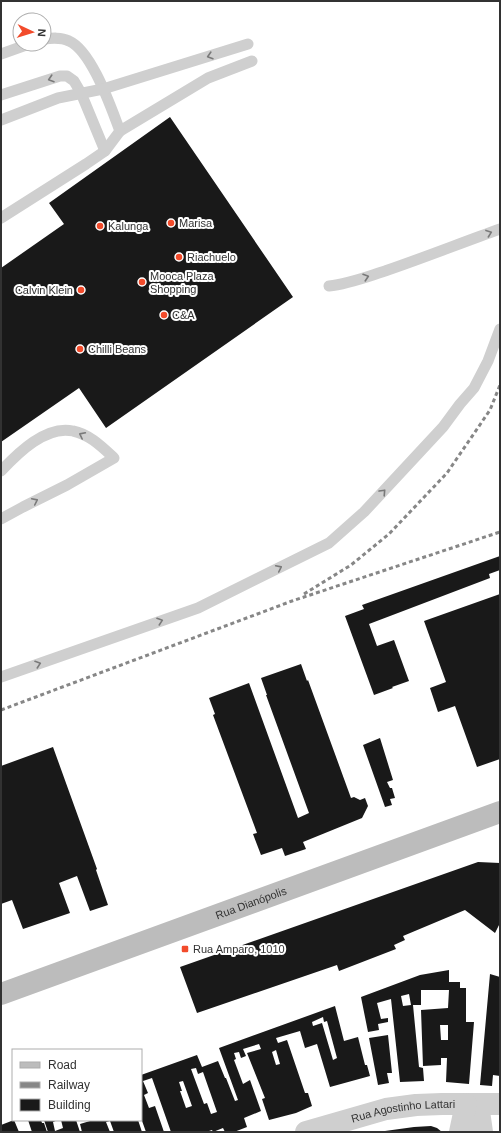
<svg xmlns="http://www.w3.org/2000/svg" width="501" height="1133" viewBox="0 0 501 1133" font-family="Arial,sans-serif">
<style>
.building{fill:#191919;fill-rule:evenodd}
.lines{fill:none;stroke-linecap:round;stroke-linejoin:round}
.lane{stroke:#cfcfcf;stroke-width:11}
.street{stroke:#cfcfcf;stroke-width:22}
.secondary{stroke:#bcbcbc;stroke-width:22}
.rail{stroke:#878787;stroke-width:3;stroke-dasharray:4 3;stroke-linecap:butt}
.oneway{stroke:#797979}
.poi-dot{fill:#f24b2b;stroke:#fff;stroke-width:1.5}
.labels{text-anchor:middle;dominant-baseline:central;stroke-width:4;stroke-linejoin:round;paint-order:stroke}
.poi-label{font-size:11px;fill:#323232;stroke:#fff;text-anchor:start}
.street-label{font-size:11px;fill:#323232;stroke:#fff}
</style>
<rect width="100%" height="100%" fill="#fff"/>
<g class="building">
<path d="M170 117 293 297 106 428 79 388 1 442V268L64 224 49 203Z"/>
<path d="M500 556V570L489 574 490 578 369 624 377 646 394 640 409 681 392 687 393 688 374 695 345 616 364 609 362 605Z"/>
<path d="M500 594V759L477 767 455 706 438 712 430 688 446 682 424 621Z"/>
<path d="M301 664 307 681 308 680 351 798 354 797 360 800 365 798 368 806 362 818 303 842 306 849 285 856 282 848 261 855 253 834 257 833 213 715 215 714 209 698 249 683 298 818 309 813 266 695H267L261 678Z"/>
<path d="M380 738 393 780 387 782 390 788H392L395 798 390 799 392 805 385 807 363 745Z"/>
<path d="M53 747 97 869 96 870 108 905 90 911 77 876 59 883 70 913 23 929 12 900 1 904V766Z"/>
<path d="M478 862 500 863V923L495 933 465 910 403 936 405 940 394 945 396 949 339 971 337 965 197 1013 180 967Z"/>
<path d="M449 970V982H460V988H466V1022H474L469 1084 446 1082 447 1058H441V1065L423 1066 421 1010 448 1008 449 990H421V1005H413L419 1067 423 1068 424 1081 400 1082 391 999 377 1003 381 1019 388 1018V1022L378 1024 379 1030 368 1032 361 997 420 975ZM409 994 411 1005 403 1006 401 996ZM440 1025H448V1040H441Z"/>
<path d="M490 974 500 977V1076L493 1075 492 1086 480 1085Z"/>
<path d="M335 1006 344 1041 358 1037 365 1065H367L370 1076 330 1087 317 1044 305 1048 300 1031 276 1038 278 1043 287 1040 305 1093H308L312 1106 296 1113 269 1120 262 1099 265 1098 247 1053 261 1049 259 1044 243 1049 246 1056 241 1058 239 1052 234 1053 236 1059 234 1060 243 1084 250 1080 261 1111 244 1118 247 1127 234 1132H225L223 1128 213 1132 212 1130 206 1132H171L152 1078 143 1081 148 1093 144 1095 149 1108 155 1106 164 1132H146L141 1118V1075L197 1055 202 1067 218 1061 225 1078H226L235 1101 238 1100 219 1048ZM323 1017 324 1022 327 1021 337 1058 333 1060 322 1023 313 1026 312 1022ZM276 1050 280 1064 276 1065 272 1052ZM196 1068 198 1074 203 1072 217 1112 211 1114 207 1103 204 1104 191 1069ZM183 1081 192 1106 186 1108 180 1091H182L179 1082Z"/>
<path d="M388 1035 392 1073H387L389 1083 378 1085 369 1038Z"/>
<path d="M14 1120 19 1132H1V1125Z"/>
<path d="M28 1120H41L42 1123H44L47 1132H32Z"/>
<path d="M44 1120H58L53 1122 55 1131 63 1128 61 1120H76L80 1132H48Z"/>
<path d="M90 1120H138L142 1132H114L110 1121 106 1122 110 1132H82L80 1124 90 1121Z"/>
<path d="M431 1126 437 1128 442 1132H386L385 1131 414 1127Z"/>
</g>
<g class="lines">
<g class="lane">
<path d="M44 39C52 38 61 37 69 41 92 51 111 108 120 131L208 78 252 61"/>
<path d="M1 54 29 44"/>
<path d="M1 95 60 76H67L74 81 81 93 105 151"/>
<path d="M1 120 58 98 103 89 248 44"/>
<path d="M1 218 86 164 105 151 120 131"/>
<path d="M329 286C348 284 366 277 385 271 423 258 461 243 500 229"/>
<path d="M1 471C18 453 46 425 73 431 89 434 102 447 114 458L67 485 23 507 1 519"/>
<path d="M1 677 198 608 329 543 364 512 443 427 460 404 474 388 488 361 500 329"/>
</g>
<g class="street">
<path d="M478 1104 482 1132"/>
<path id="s1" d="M306 1132 386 1109 416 1105 442 1104H500"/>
<path d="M460 1132 466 1104"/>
</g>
<path class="secondary" id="s2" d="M1 994 500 812"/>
<g class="rail">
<path d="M304 594 351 565 389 534 447 473 490 410 500 385"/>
<path d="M1 710 292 601 500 532"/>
</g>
</g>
<defs><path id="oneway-chevron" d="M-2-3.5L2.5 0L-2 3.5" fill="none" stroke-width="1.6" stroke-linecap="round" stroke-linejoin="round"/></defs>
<g class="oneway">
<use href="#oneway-chevron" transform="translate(210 56) rotate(163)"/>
<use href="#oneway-chevron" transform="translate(51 79) rotate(162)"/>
<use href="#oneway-chevron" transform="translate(489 233) rotate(-20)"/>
<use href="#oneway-chevron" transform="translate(366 277) rotate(-18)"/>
<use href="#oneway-chevron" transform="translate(82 435) rotate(-153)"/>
<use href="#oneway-chevron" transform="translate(383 492) rotate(-47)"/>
<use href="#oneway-chevron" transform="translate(35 501) rotate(-26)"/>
<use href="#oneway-chevron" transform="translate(279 568) rotate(-26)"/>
<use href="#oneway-chevron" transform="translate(160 621) rotate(-19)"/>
<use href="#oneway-chevron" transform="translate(38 664) rotate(-19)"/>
</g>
<g class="poi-dot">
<circle cx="171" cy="223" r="4"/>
<circle cx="100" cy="226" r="4"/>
<circle cx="179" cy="257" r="4"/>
<circle cx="142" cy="282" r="4"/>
<circle cx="81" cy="290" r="4"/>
<circle cx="164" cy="315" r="4"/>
<circle cx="80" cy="349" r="4"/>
<rect x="181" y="945" width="8" height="8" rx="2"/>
</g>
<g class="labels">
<g class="poi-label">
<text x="179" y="223">Marisa</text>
<text x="108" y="226">Kalunga</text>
<text x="187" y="257">Riachuelo</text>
<text x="150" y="276">Mooca Plaza<tspan x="150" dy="13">Shopping</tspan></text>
<text x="73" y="290" text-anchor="end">Calvin Klein</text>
<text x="172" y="315">C&amp;A</text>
<text x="88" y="349">Chilli Beans</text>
<text x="193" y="949">Rua Amparo, 1010</text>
</g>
<g class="street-label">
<text stroke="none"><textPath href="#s2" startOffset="266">Rua Dianópolis</textPath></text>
<text stroke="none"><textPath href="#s1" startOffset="100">Rua Agostinho Lattari</textPath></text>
</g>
</g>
<rect width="501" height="1133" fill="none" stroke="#323232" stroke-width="4"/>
<rect x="12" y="1049" width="130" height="72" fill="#ffffff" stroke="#adadad"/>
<rect x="20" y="1062" width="20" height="6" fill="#bcbcbc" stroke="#adadad"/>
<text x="48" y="1069" font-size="12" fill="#323232">Road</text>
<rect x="20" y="1082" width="20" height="6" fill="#878787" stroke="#adadad"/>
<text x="48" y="1089" font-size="12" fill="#323232">Railway</text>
<rect x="20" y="1099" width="20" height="12" fill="#191919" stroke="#adadad"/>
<text x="48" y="1109" font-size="12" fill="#323232">Building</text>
<g transform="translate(32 32) rotate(94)"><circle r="19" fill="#ffffff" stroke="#adadad"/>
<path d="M0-3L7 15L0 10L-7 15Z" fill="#f24b2b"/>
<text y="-6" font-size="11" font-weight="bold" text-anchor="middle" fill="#323232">N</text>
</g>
</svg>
